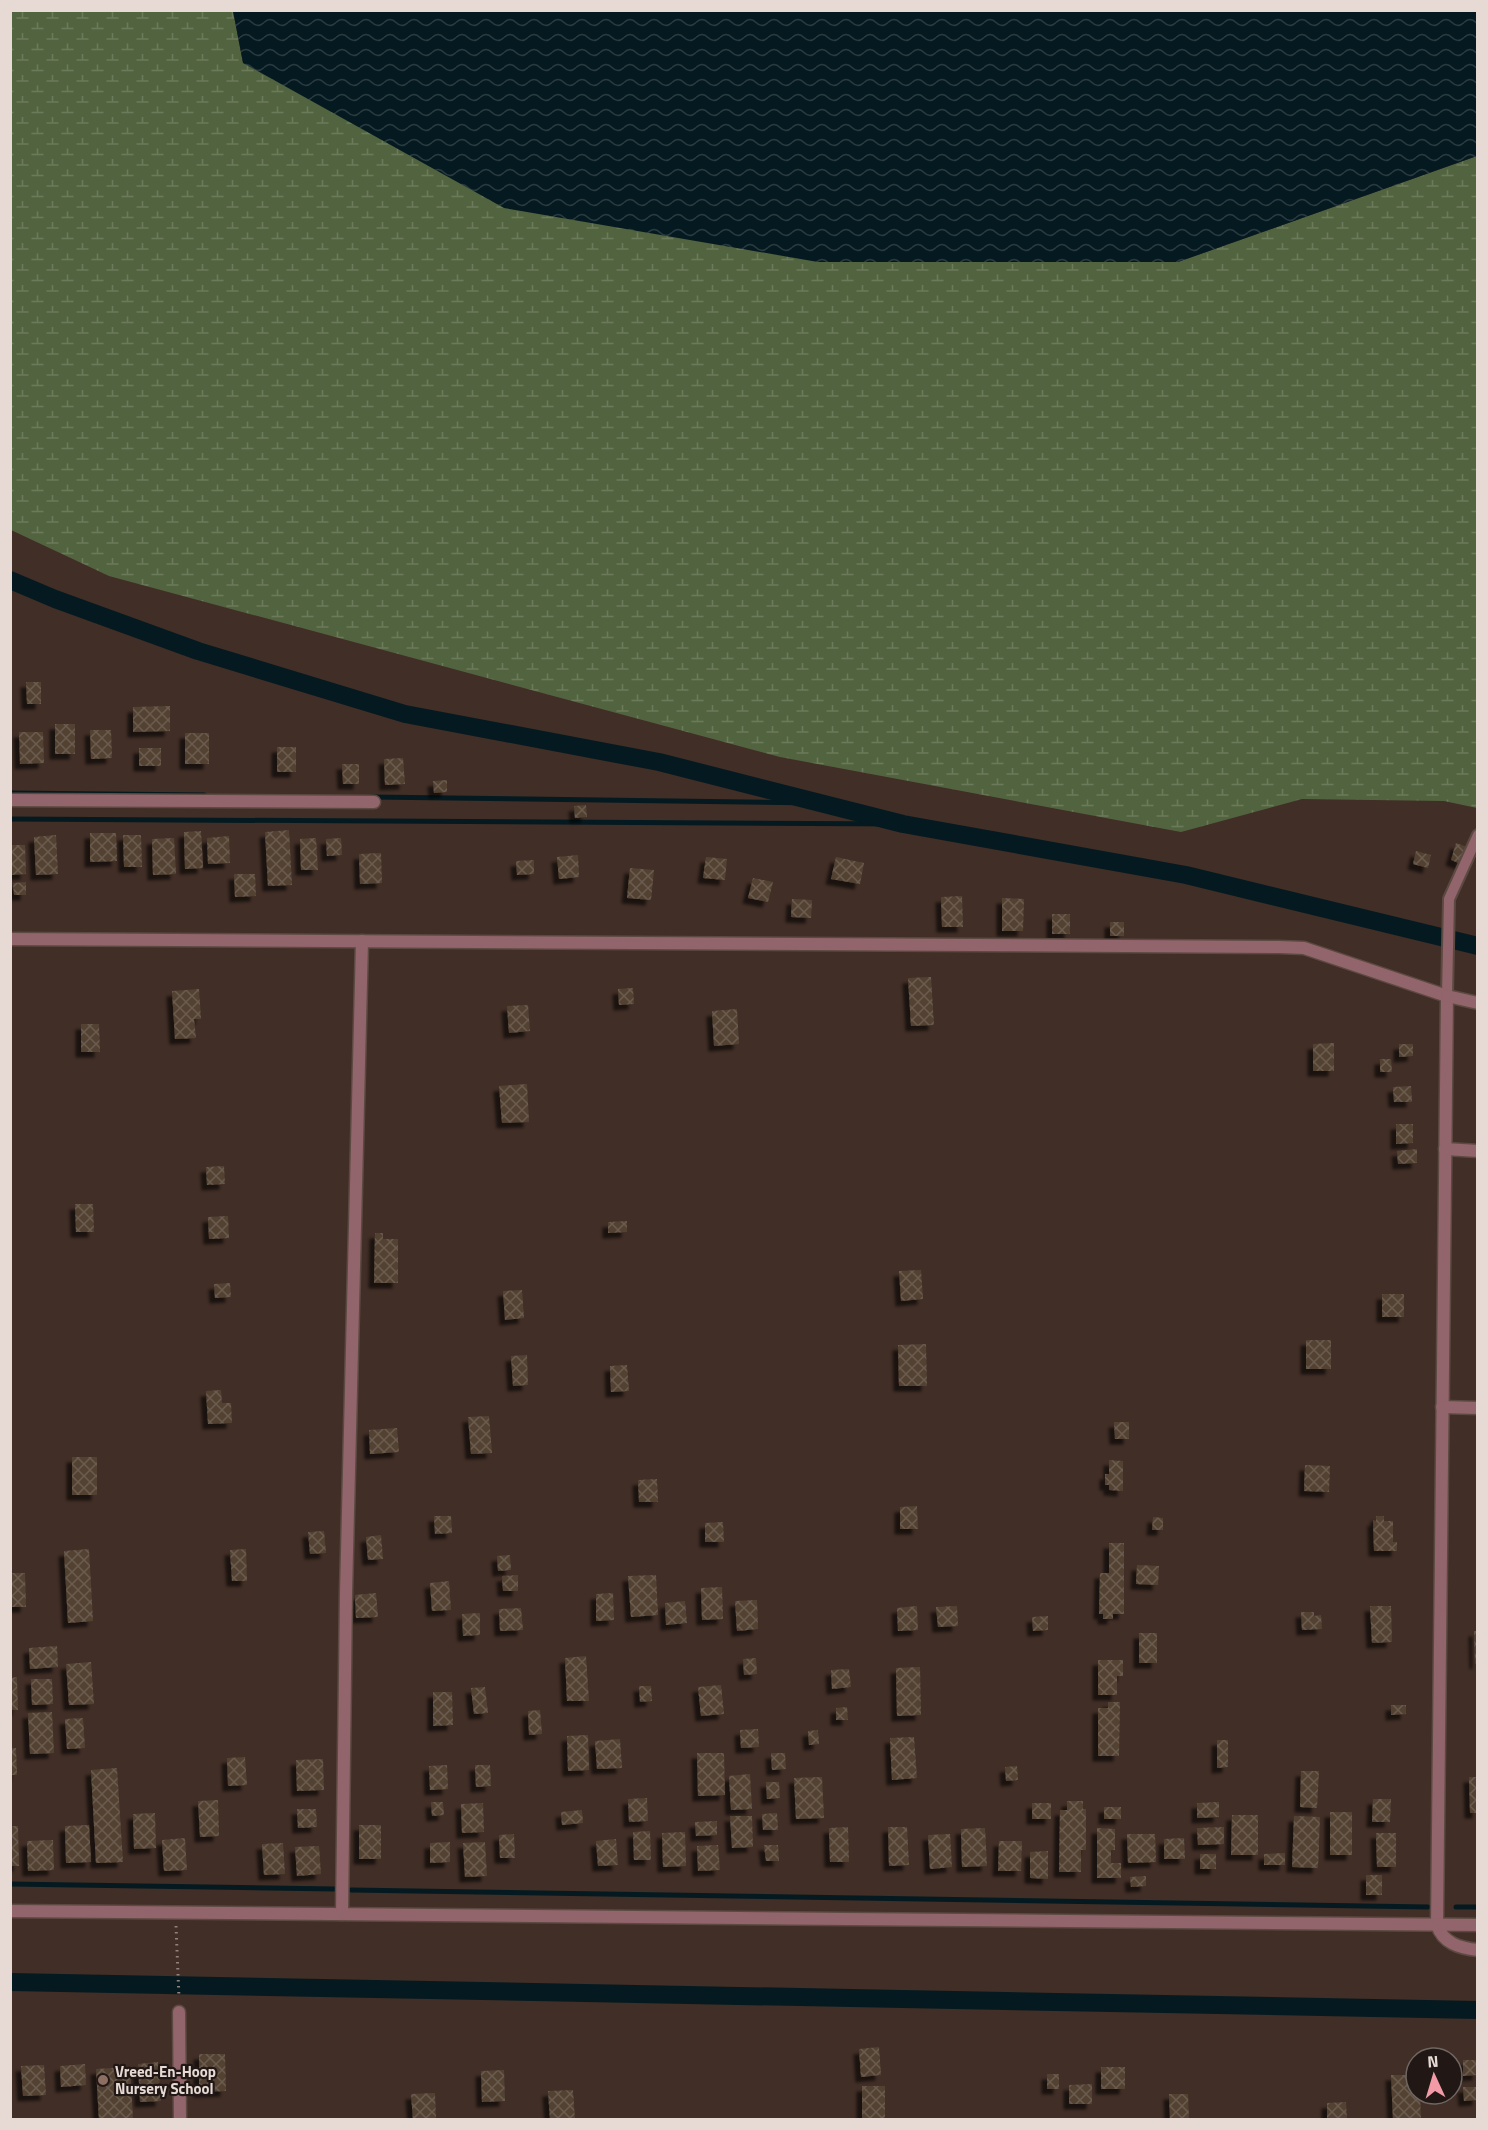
<svg xmlns="http://www.w3.org/2000/svg" width="1488" height="2130" viewBox="0 0 1488 2130" font-family="'Titillium Web',sans-serif">
<style>
.wetland{fill:url(#wetland-marsh)}
.water{fill:url(#water-waves)}
.lines{fill:none;stroke-linecap:round;stroke-linejoin:round}
.stream{stroke:#051a20;stroke-width:5}
.canal{stroke:#051a20;stroke-width:18}
.building{fill:url(#building-cross-hatch);filter:url(#shadow)}
.service-casing{stroke:#5c4a42;stroke-width:14}
.minor-casing{stroke:#5c4a42;stroke-width:15}
.path{stroke:#93837c;stroke-width:3;stroke-dasharray:1.5 4.5;stroke-linecap:butt}
.service{stroke:#92646b;stroke-width:10}
.minor{stroke:#92646b;stroke-width:12}
.education-dot{fill:#8d6e63;stroke:#211815;stroke-width:2}
.labels{text-anchor:middle;dominant-baseline:central;stroke-width:4.5;stroke-linejoin:round;paint-order:stroke}
.poi-label{font-size:15px;font-weight:bold;fill:#e7dad5;stroke:#211815;text-anchor:start}
</style>
<defs>
<pattern id="wetland-marsh" width="20" height="14" patternUnits="userSpaceOnUse" patternTransform="scale(1.5)"><rect width="20" height="14" fill="#52643f"/><path d="M1 5h8M5 5V1M11 12h8M15 12V8" fill="none" stroke="#6b7a5a"/></pattern>
<pattern id="water-waves" width="16" height="10" patternUnits="userSpaceOnUse" patternTransform="scale(1.5)"><rect width="16" height="10" fill="#051a20"/><path d="M0 5q4-4 8 0t8 0" fill="none" stroke="#293b40"/></pattern>
<pattern id="building-cross-hatch" width="8" height="8" patternUnits="userSpaceOnUse" patternTransform="scale(1.5)"><rect width="8" height="8" fill="#524233"/><path d="M0 0l8 8M0 8l8-8" fill="none" stroke="#6b5d50"/></pattern>
<filter id="shadow"><feDropShadow dx="-5.5" dy="5.5" stdDeviation="1.5" flood-color="#0009"/></filter>
</defs>
<rect width="100%" height="100%" fill="#412e26"/>
<path class="wetland" d="M11 11H233L243 63 1178 262 1477 156V808L1444 801 1302 799 1181 832 780 757 109 576 11 530Z"/>
<path class="water" d="M233 11H1477V156L1178 262H818L504 208 243 63Z"/>
<g class="lines">
<g class="stream">
<path d="M10 793 204 795"/>
<path d="M372 797 820 803"/>
<path d="M10 819 903 824"/>
<path d="M10 1884 334 1889"/>
<path d="M351 1890 1428 1907"/>
<path d="M1456 1907H1478"/>
</g>
<g class="canal">
<path d="M10 580 55 599 198 651 405 714 659 762 903 824 1186 875 1478 946"/>
<path d="M10 1982 1478 2010"/>
</g>
</g>
<g class="building">
<path d="M26 682H41V704H27Z"/>
<path d="M170 706V731L133 732V707Z"/>
<rect x="55" y="724" width="20" height="30"/>
<path d="M90 730H111L112 758 91 759Z"/>
<path d="M19 732H43L44 763 20 764Z"/>
<rect x="185" y="733" width="24" height="31"/>
<rect x="277" y="747" width="19" height="25"/>
<rect x="139" y="748" width="22" height="18"/>
<path d="M403 758 405 784 385 785 384 759Z"/>
<path d="M342 764H359V784H343Z"/>
<path d="M447 780V792L434 793 433 781Z"/>
<path d="M586 805 587 817 575 818 574 806Z"/>
<path d="M289 830 292 885 268 886 265 832Z"/>
<path d="M201 831 203 868 185 869 184 832Z"/>
<path d="M90 833H116L117 861 90 862Z"/>
<path d="M56 835 58 874 36 875 34 837Z"/>
<path d="M123 835H141L142 867H124Z"/>
<path d="M229 836 230 863 208 864 207 838Z"/>
<path d="M174 838 176 874 153 875 152 839Z"/>
<path d="M316 838 318 870H301L300 839Z"/>
<path d="M341 838 342 855 327 856 326 839Z"/>
<path d="M1456 843 1467 847 1461 864 1451 860Z"/>
<path d="M10 845H25L26 874 10 875Z"/>
<path d="M1416 851 1431 855 1428 868 1413 864Z"/>
<path d="M381 853 382 883 360 884 359 854Z"/>
<path d="M578 855 579 877 559 879 557 857Z"/>
<path d="M706 857 727 859 725 880 703 878Z"/>
<path d="M836 857 864 863 860 884 831 879Z"/>
<path d="M534 860V874L517 875 516 861Z"/>
<path d="M630 868 654 870 651 900 627 898Z"/>
<path d="M234 874H255L256 896 235 897Z"/>
<path d="M753 878 773 882 768 902 748 898Z"/>
<path d="M26 882V895H14L13 883Z"/>
<path d="M962 896 963 927H942L941 897Z"/>
<path d="M1002 898 1024 899 1023 931H1002Z"/>
<path d="M792 899 812 900 811 918 791 917Z"/>
<rect x="1052" y="914" width="18" height="20"/>
<rect x="1110" y="922" width="14" height="14"/>
<path d="M931 977 934 1025 911 1026 908 978Z"/>
<path d="M633 988 634 1004 619 1005 618 989Z"/>
<path d="M199 989 201 1019H194L196 1038 175 1039 172 991Z"/>
<path d="M528 1005 530 1031 509 1033 507 1006Z"/>
<path d="M737 1009 739 1044 714 1046 712 1011Z"/>
<path d="M81 1024H99L100 1052H81Z"/>
<path d="M1334 1043V1071H1313V1044Z"/>
<path d="M1399 1044H1413V1056L1399 1057Z"/>
<path d="M1380 1059H1391L1392 1072H1380Z"/>
<path d="M527 1084 529 1122 502 1123 499 1086Z"/>
<path d="M1411 1086 1412 1102H1394L1393 1087Z"/>
<path d="M1396 1124H1413V1143L1396 1144Z"/>
<path d="M1417 1149V1163L1398 1164 1397 1151Z"/>
<path d="M224 1166 225 1184 207 1185 206 1167Z"/>
<path d="M75 1204H93L94 1232H76Z"/>
<path d="M228 1216 229 1238 209 1239 208 1217Z"/>
<path d="M627 1221V1232L608 1233V1222Z"/>
<path d="M375 1233H383V1239H398V1283H374Z"/>
<path d="M921 1270 923 1299 901 1301 899 1271Z"/>
<path d="M230 1283 231 1297 215 1298 214 1284Z"/>
<path d="M522 1290 524 1318 505 1320 503 1291Z"/>
<rect x="1382" y="1294" width="22" height="23"/>
<rect x="1306" y="1340" width="25" height="29"/>
<path d="M926 1344 927 1386H899L898 1345Z"/>
<path d="M527 1355 528 1385 513 1386 511 1356Z"/>
<path d="M627 1365 629 1391 611 1392 610 1366Z"/>
<path d="M221 1390 222 1403H231L232 1423 208 1424 206 1391Z"/>
<path d="M489 1416 492 1453 471 1454 468 1417Z"/>
<path d="M1114 1422H1129V1439H1115Z"/>
<path d="M397 1428 399 1452 370 1454 369 1430Z"/>
<rect x="72" y="1457" width="25" height="38"/>
<path d="M1109 1460 1123 1461V1491L1109 1490V1485H1105V1474H1109Z"/>
<path d="M1305 1465 1330 1466 1329 1492 1304 1491Z"/>
<path d="M657 1479 658 1502H639L638 1480Z"/>
<path d="M917 1506 918 1529H900V1507Z"/>
<path d="M434 1516H451L452 1533 435 1534Z"/>
<path d="M1376 1516H1384V1521H1393V1542H1397V1551H1374L1373 1520 1376 1521Z"/>
<path d="M1153 1517 1163 1518V1530H1152Z"/>
<path d="M723 1522 724 1542H705V1523Z"/>
<path d="M324 1531 326 1553 310 1554 308 1532Z"/>
<path d="M381 1535 383 1559 368 1560 366 1537Z"/>
<path d="M1109 1543H1124V1614H1113V1619H1103V1614H1099L1100 1573H1109Z"/>
<path d="M89 1549 93 1621 68 1623 64 1551Z"/>
<path d="M246 1549 247 1581H232L230 1550Z"/>
<path d="M510 1555 511 1570 498 1571 497 1556Z"/>
<path d="M1137 1565 1159 1566 1158 1585 1136 1584Z"/>
<path d="M10 1573H25L26 1607H10Z"/>
<path d="M518 1575V1591H503L502 1576Z"/>
<path d="M656 1575 658 1615 631 1617 628 1576Z"/>
<path d="M449 1581 451 1610 432 1611 430 1583Z"/>
<path d="M722 1587 723 1619 702 1620 701 1588Z"/>
<path d="M376 1593 378 1617 356 1618 355 1595Z"/>
<path d="M613 1593 614 1620 596 1621V1594Z"/>
<path d="M757 1600 758 1629 737 1631 735 1601Z"/>
<path d="M685 1601 687 1623 666 1625 665 1603Z"/>
<path d="M917 1606 918 1630 898 1631 897 1608Z"/>
<path d="M957 1606 958 1626 938 1627 936 1607Z"/>
<path d="M1370 1606H1391L1392 1642 1372 1643Z"/>
<path d="M521 1608 523 1630 500 1631 499 1609Z"/>
<path d="M1301 1612H1314V1616L1321 1615 1322 1629 1302 1630Z"/>
<path d="M480 1613V1635L463 1636 462 1614Z"/>
<path d="M1048 1616V1630L1033 1631 1032 1617Z"/>
<path d="M1474 1631H1478V1663L1475 1664Z"/>
<rect x="1139" y="1633" width="18" height="30"/>
<path d="M57 1646 58 1667 30 1669 29 1648Z"/>
<path d="M586 1656 589 1701H567L565 1658Z"/>
<path d="M756 1658 757 1674 744 1675 743 1659Z"/>
<path d="M1098 1660H1123V1676H1117V1695H1098Z"/>
<path d="M91 1662 94 1704 69 1705 66 1664Z"/>
<path d="M920 1667 921 1715 897 1716 896 1668Z"/>
<path d="M849 1669 851 1687 832 1689 831 1670Z"/>
<path d="M17 1677 18 1710H10V1678Z"/>
<path d="M31 1679H52L53 1704 32 1705Z"/>
<path d="M721 1685 724 1714 701 1716 698 1687Z"/>
<path d="M639 1686H651L652 1701 640 1702Z"/>
<path d="M485 1687 488 1713 474 1714 471 1688Z"/>
<path d="M433 1692H452L453 1725 433 1726Z"/>
<path d="M1108 1702H1120L1119 1756H1098V1708H1108Z"/>
<path d="M1391 1705H1406V1714L1391 1715Z"/>
<path d="M847 1707 848 1720H836V1708Z"/>
<path d="M540 1710 542 1734 529 1735 528 1711Z"/>
<path d="M52 1712 54 1753 30 1754 28 1713Z"/>
<path d="M83 1718 85 1748 67 1749 65 1719Z"/>
<path d="M758 1729 759 1747 741 1748 740 1730Z"/>
<path d="M818 1730 819 1744 809 1745 808 1731Z"/>
<path d="M588 1735 589 1770 568 1771 567 1736Z"/>
<path d="M914 1737 917 1778 892 1780 890 1738Z"/>
<path d="M620 1739 622 1768 597 1769 595 1741Z"/>
<path d="M1217 1740H1228V1767L1217 1768Z"/>
<path d="M10 1748H16L17 1775H10Z"/>
<path d="M697 1753H724L725 1795 698 1796Z"/>
<path d="M771 1753H785L786 1769 772 1770Z"/>
<path d="M245 1757 247 1785 228 1786 227 1758Z"/>
<path d="M323 1759 324 1790 297 1791 296 1760Z"/>
<path d="M447 1765 448 1789 430 1790 429 1766Z"/>
<path d="M475 1765H490L491 1786 476 1787Z"/>
<path d="M1017 1766 1018 1780 1006 1781 1005 1767Z"/>
<path d="M117 1768 123 1862 96 1863 91 1770Z"/>
<path d="M1301 1771H1319L1317 1808 1300 1807Z"/>
<path d="M750 1774 752 1809 731 1810 729 1776Z"/>
<path d="M822 1777 824 1818 796 1819 794 1778Z"/>
<path d="M1469 1777H1478V1813H1470Z"/>
<path d="M766 1782H779L780 1798 767 1799Z"/>
<path d="M647 1798 648 1821 629 1822 628 1799Z"/>
<path d="M1373 1799H1391L1390 1822H1372Z"/>
<path d="M218 1800 219 1836 200 1837 198 1801Z"/>
<path d="M1067 1801H1083V1809H1086V1850H1081V1872H1059L1060 1810H1067Z"/>
<path d="M431 1802H443L444 1815 432 1816Z"/>
<path d="M1219 1802V1817L1197 1818V1803Z"/>
<path d="M483 1803 484 1832 462 1833 461 1804Z"/>
<rect x="1032" y="1803" width="19" height="16"/>
<rect x="1104" y="1807" width="17" height="12"/>
<path d="M297 1809H316L317 1827 298 1828Z"/>
<path d="M582 1810 583 1823 562 1825 561 1812Z"/>
<rect x="1330" y="1812" width="22" height="43"/>
<path d="M155 1813 156 1848 134 1849 133 1814Z"/>
<path d="M777 1813 778 1830H763L762 1814Z"/>
<path d="M1232 1815H1258V1855H1231Z"/>
<path d="M730 1816H752L753 1847 732 1848Z"/>
<path d="M1294 1816 1320 1817 1318 1868 1292 1867Z"/>
<path d="M717 1821V1835L696 1836 695 1822Z"/>
<path d="M89 1825 91 1862 66 1863 65 1826Z"/>
<rect x="359" y="1825" width="22" height="34"/>
<path d="M10 1826H18L19 1866H10Z"/>
<path d="M848 1827 849 1862H830L829 1828Z"/>
<path d="M888 1827H907L909 1865 889 1866Z"/>
<path d="M1224 1827V1844L1198 1845 1197 1828Z"/>
<path d="M985 1828 987 1866 962 1867 961 1829Z"/>
<path d="M1097 1828 1115 1829V1850H1111V1863H1121V1878H1097Z"/>
<path d="M650 1831 651 1860H634L633 1832Z"/>
<path d="M685 1832 686 1866 663 1867 662 1833Z"/>
<path d="M1376 1833H1396V1867H1377Z"/>
<path d="M514 1834 515 1858H500L499 1835Z"/>
<path d="M950 1834 952 1867 930 1869 928 1835Z"/>
<path d="M1127 1834H1155L1156 1862 1128 1863Z"/>
<path d="M185 1838 187 1870 164 1871 162 1840Z"/>
<path d="M1184 1838 1185 1859H1164V1839Z"/>
<path d="M616 1839 618 1865 598 1866 596 1841Z"/>
<path d="M53 1840 54 1870 28 1871 27 1841Z"/>
<path d="M999 1841H1022L1021 1871H998Z"/>
<path d="M450 1842V1862L430 1863V1843Z"/>
<path d="M485 1842 487 1876 465 1877 463 1843Z"/>
<path d="M283 1843 285 1874 264 1875 262 1844Z"/>
<path d="M718 1845 720 1870 698 1871 697 1846Z"/>
<path d="M764 1845H778L779 1861H766Z"/>
<path d="M319 1846 321 1874 297 1876 295 1847Z"/>
<path d="M1048 1851V1879L1030 1878V1852Z"/>
<path d="M1285 1853V1865H1264V1854Z"/>
<rect x="1200" y="1854" width="16" height="15"/>
<rect x="1366" y="1875" width="16" height="20"/>
<path d="M1146 1876V1886L1131 1887 1130 1877Z"/>
<path d="M879 2047 881 2075 861 2077 859 2049Z"/>
<path d="M199 2054H225L226 2091 199 2092Z"/>
<path d="M1463 2060H1478V2075L1463 2076Z"/>
<path d="M158 2062 161 2101 140 2102 138 2064Z"/>
<path d="M85 2064 86 2085 61 2087 60 2066Z"/>
<path d="M44 2065 46 2095 23 2096 21 2066Z"/>
<path d="M130 2067 133 2120H99L96 2069Z"/>
<rect x="1101" y="2067" width="24" height="22"/>
<path d="M504 2070 505 2101 482 2102 481 2071Z"/>
<rect x="1047" y="2074" width="12" height="15"/>
<path d="M1391 2075H1406L1407 2080H1416V2094H1420L1421 2120H1393Z"/>
<path d="M1092 2084V2104H1069V2085Z"/>
<rect x="862" y="2086" width="23" height="34"/>
<path d="M1463 2087H1478V2100L1464 2101Z"/>
<path d="M573 2090 575 2120H550L548 2091Z"/>
<path d="M435 2093 436 2119 413 2120 411 2094Z"/>
<path d="M1169 2094H1188L1189 2120H1170Z"/>
<path d="M1346 2102 1347 2120H1327V2103Z"/>
</g>
<g class="lines">
<defs>
<path id="service" d="M1447 996 1449 899 1478 835"/>
<g id="minor">
<path d="M10 800 374 802"/>
<path d="M10 939 1279 947 1304 948 1447 996 1437 1925C1443 1943 1459 1948 1478 1950"/>
<path d="M1447 996 1478 1003"/>
<path d="M1445 1149 1478 1151"/>
<path d="M1442 1407 1478 1408"/>
<path d="M10 1911 1478 1925"/>
<path d="M342 1914 346 1593 362 941"/>
<path d="M179 2012 180 2120"/>
</g>
</defs>
<use href="#service" class="service-casing"/>
<use href="#minor" class="minor-casing"/>
<path class="path" d="M176 1926 179 1998"/>
<use href="#service" class="service"/>
<use href="#minor" class="minor"/>
</g>
<circle class="education-dot" cx="103" cy="2080" r="6"/>
<g class="labels">
<g class="poi-label">
<text x="115" y="2071">Vreed-En-Hoop<tspan x="115" dy="17">Nursery School</tspan></text>
</g>
</g>
<rect width="1488" height="2130" fill="none" stroke="#e7dad5" stroke-width="24"/>
<g transform="translate(1434 2076) rotate(356)"><circle r="28" fill="#211815" stroke="#706662" stroke-width="1.5"/>
<path d="M0-4.5L10 22L0 15L-10 22Z" fill="#f39aa7"/>
<text y="-9" font-size="16" font-weight="bold" text-anchor="middle" fill="#e7dad5">N</text>
</g>
</svg>
